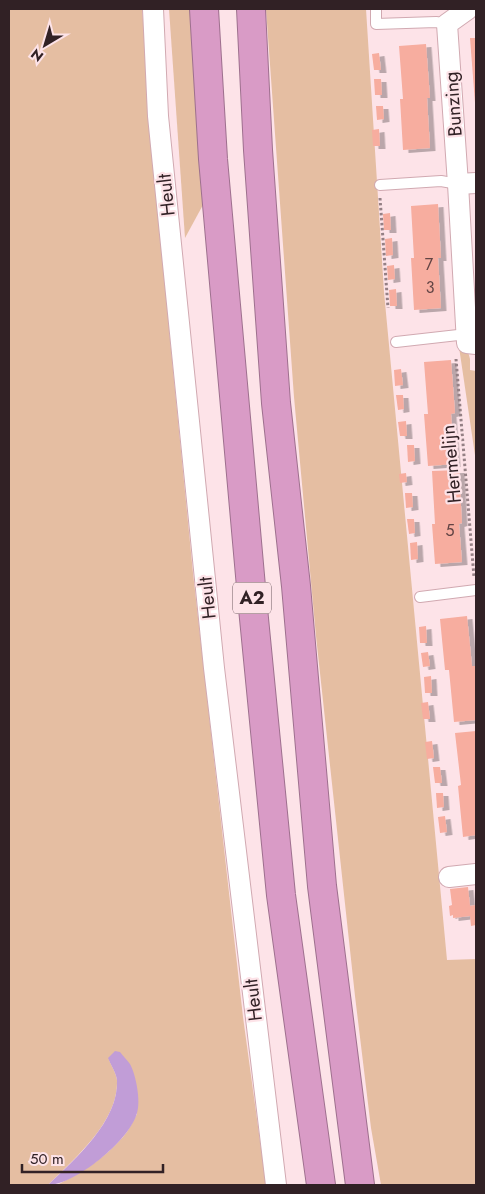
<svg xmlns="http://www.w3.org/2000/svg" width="485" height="1194" viewBox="0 0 485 1194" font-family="Jost,sans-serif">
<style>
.green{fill:#e5bea2}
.water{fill:#c19dd7}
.building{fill:#f7ad9f;filter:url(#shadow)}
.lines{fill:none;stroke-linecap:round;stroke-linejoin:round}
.service-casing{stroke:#d1a9b1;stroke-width:12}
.minor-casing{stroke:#d1a9b1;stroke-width:22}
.motorway-casing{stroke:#9e708e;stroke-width:30}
.path{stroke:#958085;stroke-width:3;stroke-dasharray:2.5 2.5;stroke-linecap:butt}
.service{stroke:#fff;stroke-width:10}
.minor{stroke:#fff;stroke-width:20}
.motorway{stroke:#d99bc6;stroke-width:28}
.labels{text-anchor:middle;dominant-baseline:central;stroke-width:4.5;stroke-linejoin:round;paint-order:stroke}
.number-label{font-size:16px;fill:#624444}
.shield{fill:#fde3e8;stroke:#6e5b60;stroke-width:1}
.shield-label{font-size:18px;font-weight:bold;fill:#312125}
.street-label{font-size:19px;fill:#312125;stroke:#fde3e8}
</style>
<defs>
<filter id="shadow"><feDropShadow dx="5.5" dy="3" stdDeviation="0" flood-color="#0004"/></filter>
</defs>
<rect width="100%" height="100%" fill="#fde3e8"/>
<g class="green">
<path d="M9 9H142L170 339 193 573 243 1017 266 1185H57C81 1173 105 1158 123 1137 129 1130 133 1121 137 1114L108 1058C111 1065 116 1073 117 1080 119 1121 75 1158 48 1185H9Z"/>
<path d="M169 9H192L204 203 185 238Z"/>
<path d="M266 9H366L384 292 447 960 476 959V1185H381L371 1128 355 996 316 636 294 397Z"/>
<path d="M459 347 467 348 470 359V370L476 371V462Z"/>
</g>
<path class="water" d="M115 1051 120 1052C123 1056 127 1060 130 1064 136 1075 141 1101 137 1113 130 1140 75 1185 48 1185 75 1159 119 1121 117 1080 116 1073 111 1065 108 1058Z"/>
<g class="building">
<path d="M470 38H476V103H475Z"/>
<path d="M426 44 430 98H427L430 148 403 150 400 99H403L399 46Z"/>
<path d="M379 53 381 70H374L372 54Z"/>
<path d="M374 79H381L382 95H375Z"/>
<path d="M376 106H383L384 119 377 120Z"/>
<path d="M379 129 380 146H373L372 130Z"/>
<path d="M438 204 441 258H438L441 308 414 310 411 258H414L411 206Z"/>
<path d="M390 213 391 230H384L383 214Z"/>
<path d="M392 238 393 255 386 256 385 239Z"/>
<path d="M394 265 395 279 388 280 387 266Z"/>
<path d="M396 289 397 306H390L389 290Z"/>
<path d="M451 360 455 413 451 414 455 464 428 466 424 414H428L424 362Z"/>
<path d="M401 369 403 385 395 386 394 370Z"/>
<path d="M396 395H403L404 409 398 410Z"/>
<path d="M406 421 407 436H400L398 422Z"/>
<path d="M407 445H414L415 461 408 462Z"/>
<path d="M459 470 462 523 459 524 462 562 435 564 432 524H435L432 471Z"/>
<path d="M406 473 407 482 400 483 399 474Z"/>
<path d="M405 493H412L413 507 406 508Z"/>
<path d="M407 519H414L415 533 409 534Z"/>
<path d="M417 542 418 559 411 560 410 543Z"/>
<path d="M467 616 472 666H475L476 675V720L454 722 449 670H445L440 619Z"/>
<path d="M426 626 427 643H420L419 627Z"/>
<path d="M428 652 430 666 423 667 421 653Z"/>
<path d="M431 676 432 693H425L424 677Z"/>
<path d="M428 702 430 719H423L421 703Z"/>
<path d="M476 731V835L463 837 458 786 461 785 455 733Z"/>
<path d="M432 741 434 758 427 759 425 742Z"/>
<path d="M433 767H440L442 783H435Z"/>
<path d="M436 793H443L444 807 437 808Z"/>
<path d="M445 816 447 832 440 833 438 817Z"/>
<path d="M468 887 470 906 476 905V925L471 926 470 916 453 918V915L450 916 449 906 452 905 450 889Z"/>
</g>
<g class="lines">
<defs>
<g id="service">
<path d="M376 9V24L436 22 447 24"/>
<path d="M380 185 441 181 458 184"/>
<path d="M396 342 467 334"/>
<path d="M420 597 476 590"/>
</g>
<g id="minor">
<path d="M153 9 158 116 214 668 276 1185"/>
<path d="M468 9 447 24 458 184 467 343 476 344"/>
<path d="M458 184 476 183"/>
<path d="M449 877 476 874"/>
</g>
<g id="motorway">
<path d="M204 9 213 159 252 598 281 895 321 1185"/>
<path d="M251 9 258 150 276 403 296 586 322 886 360 1185"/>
</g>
</defs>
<use href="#service" class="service-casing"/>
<use href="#minor" class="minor-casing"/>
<use href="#motorway" class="motorway-casing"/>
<g class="path">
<path d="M380 198 388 308"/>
<path d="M456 359 474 577"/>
</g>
<use href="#service" class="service"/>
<use href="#minor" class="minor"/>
<use href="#motorway" class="motorway"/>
</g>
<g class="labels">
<g class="number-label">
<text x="429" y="264">7</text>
<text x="430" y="287">3</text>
<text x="450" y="530">5</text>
</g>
<rect class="shield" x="233" y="582.5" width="38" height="31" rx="4"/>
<g class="shield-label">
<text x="252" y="598">A2</text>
</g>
<g class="street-label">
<text transform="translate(453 104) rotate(-94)">Bunzing</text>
<text transform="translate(166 195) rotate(-96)">Heult</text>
<text transform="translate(451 464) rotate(-95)">Hermelijn</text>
<text transform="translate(207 598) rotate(-96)">Heult</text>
<text transform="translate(253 1000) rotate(-97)">Heult</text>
</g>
</g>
<rect width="485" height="1194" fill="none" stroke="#312125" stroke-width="20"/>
<g transform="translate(45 45) rotate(218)" stroke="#fde3e8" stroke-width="4" paint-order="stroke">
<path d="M0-4L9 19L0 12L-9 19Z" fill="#312125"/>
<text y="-8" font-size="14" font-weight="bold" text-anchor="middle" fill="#312125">N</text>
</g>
<path d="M22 1164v8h141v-8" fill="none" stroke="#312125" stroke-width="2.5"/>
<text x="30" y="1164" font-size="15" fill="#312125" stroke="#fde3e8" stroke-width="4" paint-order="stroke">50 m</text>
</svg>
